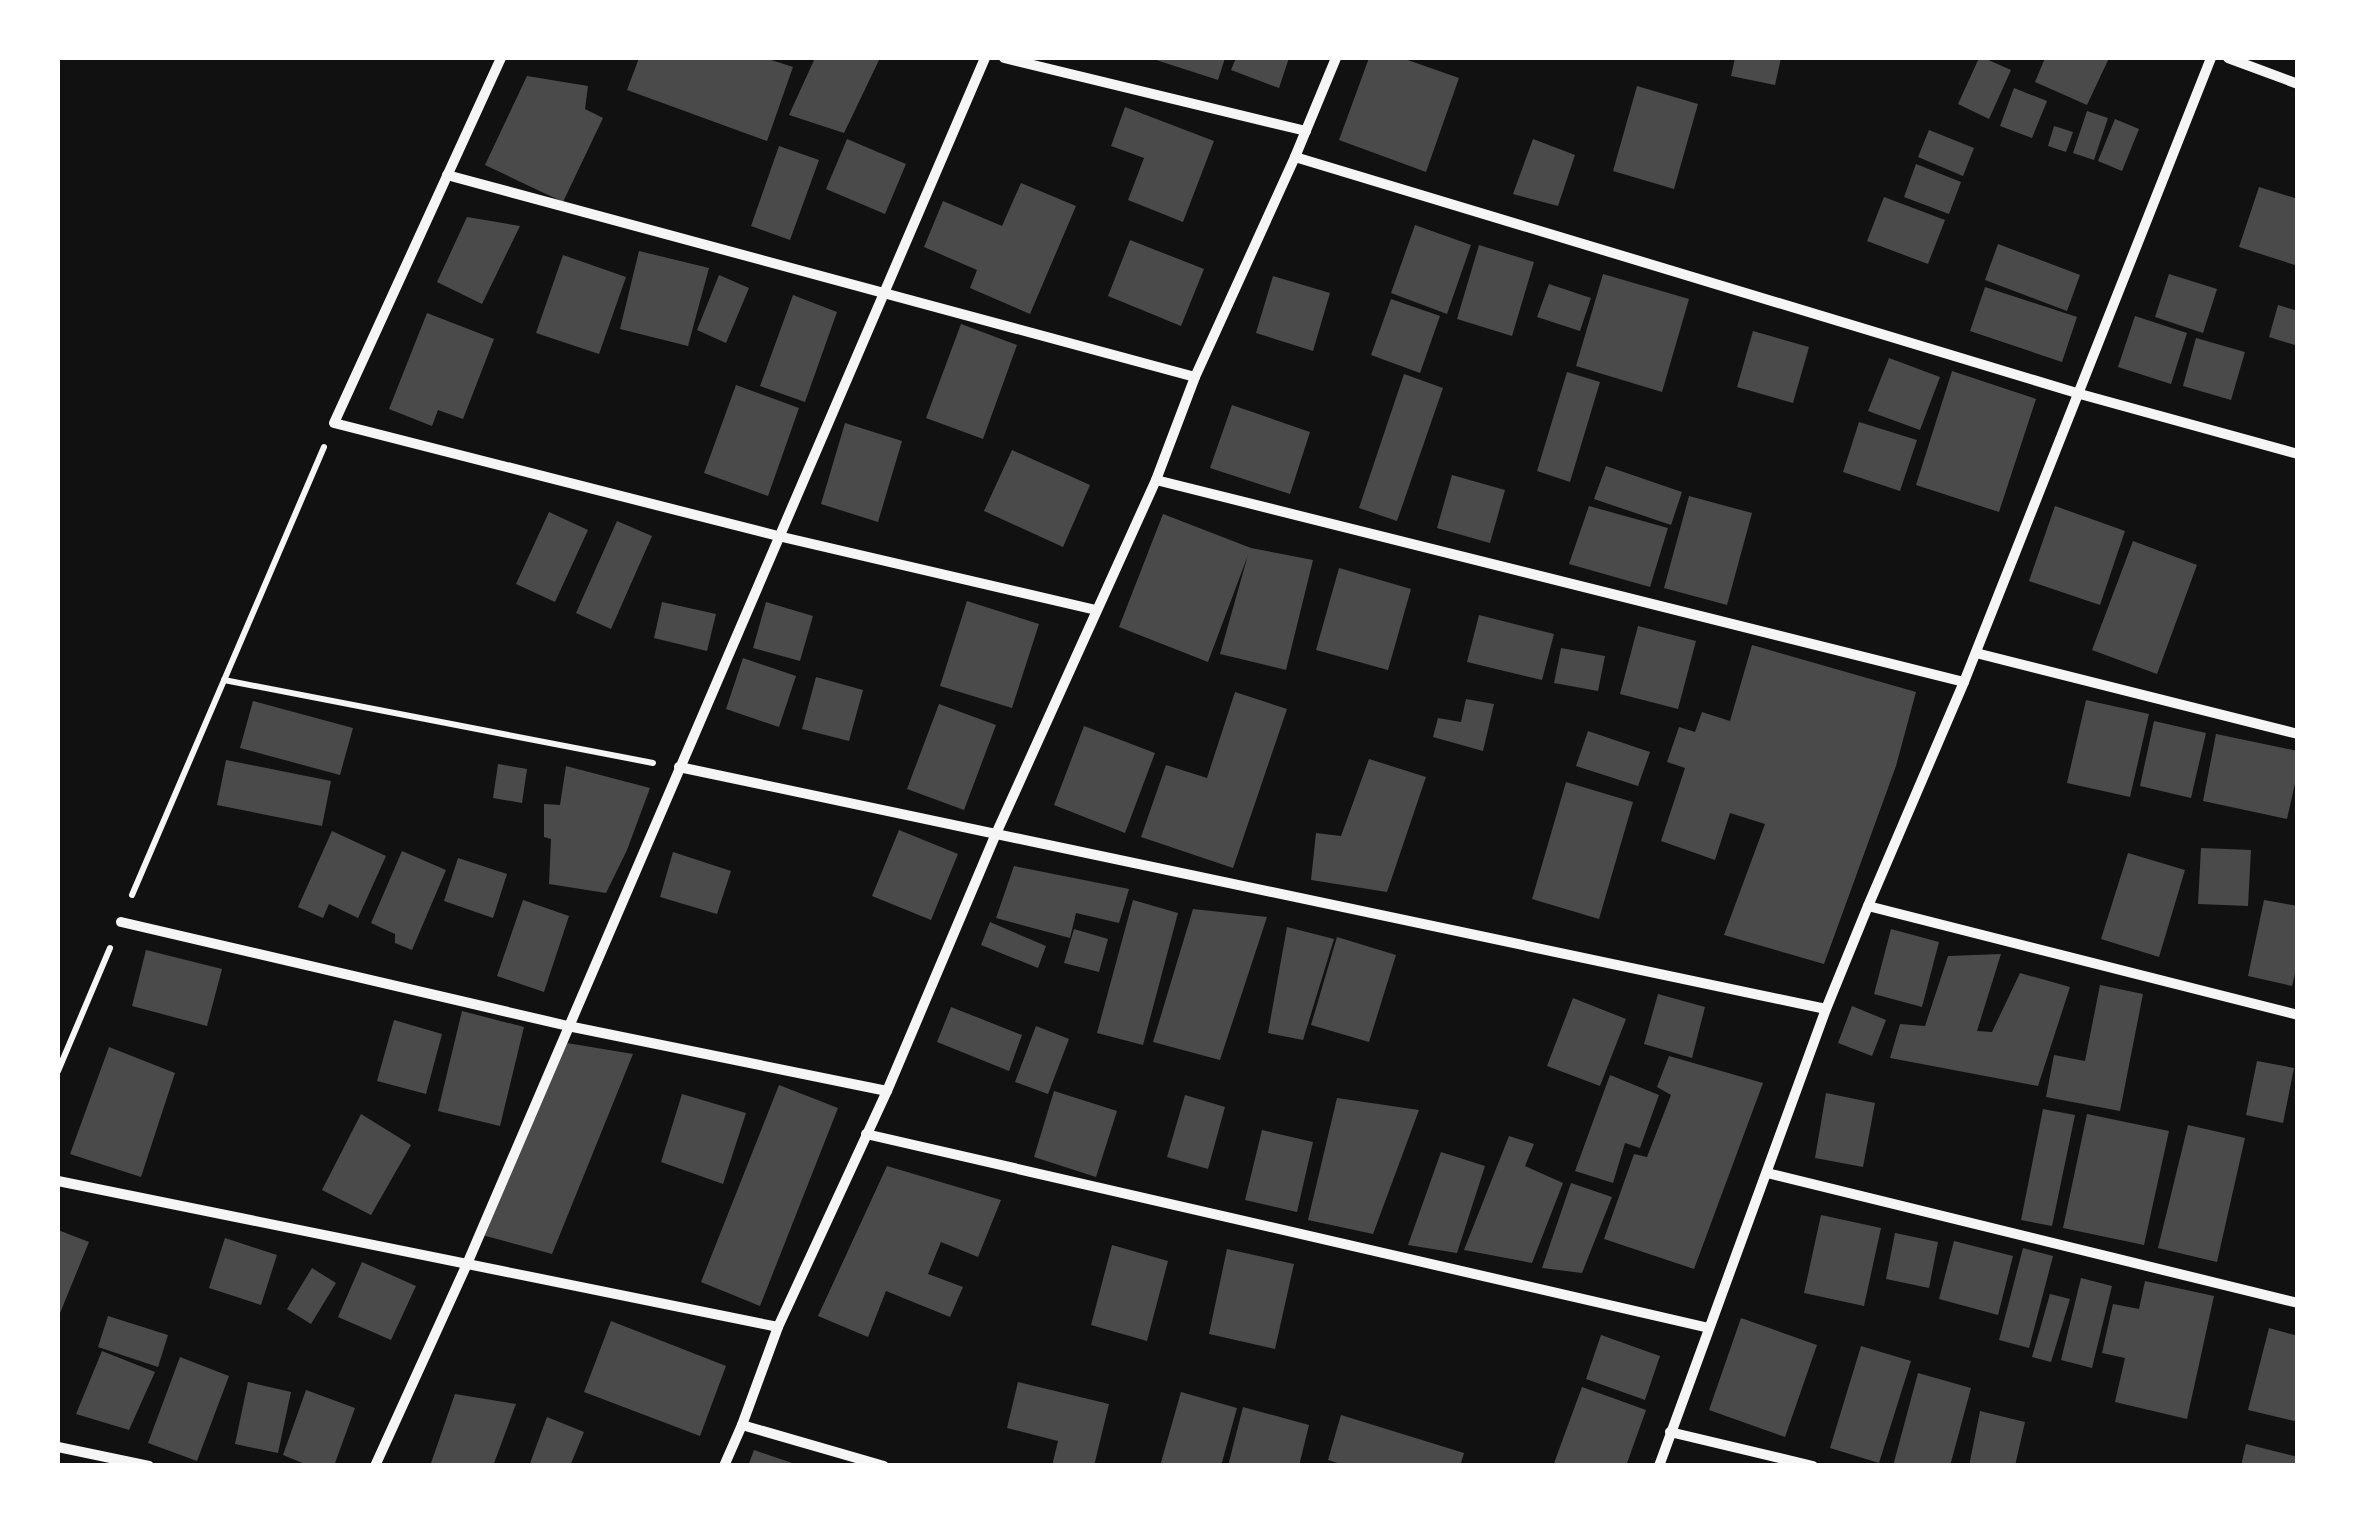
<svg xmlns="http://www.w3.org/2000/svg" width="2355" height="1523" viewBox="0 0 2355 1523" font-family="Roboto,sans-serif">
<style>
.building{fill:#4a4a4a}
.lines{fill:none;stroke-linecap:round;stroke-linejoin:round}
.path{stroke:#f5f5f5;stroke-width:6}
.minor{stroke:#f5f5f5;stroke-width:10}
</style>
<rect width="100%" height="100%" fill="#111"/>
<g class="building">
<path d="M639 58H765L793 67 767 141 627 90Z"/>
<path d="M815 58H880L844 133 789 115Z"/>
<path d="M1150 58H1225L1218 80Z"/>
<path d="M1236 58H1289L1279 88 1231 70Z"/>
<path d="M1369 58H1402L1459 78 1426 172 1339 140Z"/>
<path d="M1735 58H1781L1775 85 1731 76Z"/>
<path d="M1979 58H1984L2011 70 1989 119 1958 104Z"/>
<path d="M2045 58H2109L2087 105 2035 82Z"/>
<path d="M527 76 588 86 585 109 603 118 563 202 485 165Z"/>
<path d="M1637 86 1698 104 1674 189 1613 171Z"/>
<path d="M2014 88 2047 101 2032 138 2000 126Z"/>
<path d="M1125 107 1214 141 1183 222 1128 200 1144 158 1111 146Z"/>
<path d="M2087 111 2108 118 2094 160 2073 153Z"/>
<path d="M2115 119 2139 129 2122 171 2098 161Z"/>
<path d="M2054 126 2073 132 2066 152 2048 146Z"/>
<path d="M1929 130 1974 148 1963 176 1918 157Z"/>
<path d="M847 139 906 164 885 214 826 189Z"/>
<path d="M1533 139 1575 155 1558 206 1513 194Z"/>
<path d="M779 146 819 160 790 240 751 226Z"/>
<path d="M1916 164 1961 182 1949 214 1904 197Z"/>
<path d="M1021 183 1076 206 1030 314 970 288 977 270 924 247 943 201 1002 226Z"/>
<path d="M2259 187 2298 199V266L2239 247Z"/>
<path d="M1884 197 1945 220 1928 264 1867 241Z"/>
<path d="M467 217 520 226 482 304 437 282Z"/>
<path d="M1415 225 1471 245 1447 314 1391 293Z"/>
<path d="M1130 240 1204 269 1181 326 1108 296Z"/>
<path d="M1998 244 2080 275 2067 311 1985 280Z"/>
<path d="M1479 245 1534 262 1512 336 1457 319Z"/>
<path d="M639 251 709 268 688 346 620 329Z"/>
<path d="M563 255 626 277 599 354 536 333Z"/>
<path d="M1603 274 1689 299 1662 392 1576 366Z"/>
<path d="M2169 274 2217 289 2203 333 2155 317Z"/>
<path d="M719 275 749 288 726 343 697 330Z"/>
<path d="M1273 276 1330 293 1313 351 1256 333Z"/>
<path d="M1549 284 1591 298 1580 331 1537 317Z"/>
<path d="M1985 287 2077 317 2062 362 1970 331Z"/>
<path d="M793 295 837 312 805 402 760 386Z"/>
<path d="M1391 299 1440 316 1420 373 1371 355Z"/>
<path d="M2278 305 2298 311V346L2269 337Z"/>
<path d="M427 313 494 339 463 419 438 410 432 426 389 409Z"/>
<path d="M2135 316 2187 333 2171 384 2118 367Z"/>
<path d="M961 324 1017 345 983 439 926 418Z"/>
<path d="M1753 331 1809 347 1793 403 1737 387Z"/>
<path d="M2196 338 2245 352 2231 400 2183 386Z"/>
<path d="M1889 358 1940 377 1920 430 1868 411Z"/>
<path d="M1952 371 2036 399 1999 512 1916 485Z"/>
<path d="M1567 372 1600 382 1570 482 1537 471Z"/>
<path d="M1404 374 1443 388 1397 521 1359 508Z"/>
<path d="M736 385 799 408 768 496 704 473Z"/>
<path d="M1232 405 1310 432 1290 494 1210 468Z"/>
<path d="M1859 422 1917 440 1900 491 1843 472Z"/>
<path d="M845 423 902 441 878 522 821 504Z"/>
<path d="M1012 450 1090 485 1063 547 984 511Z"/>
<path d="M1606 466 1682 492 1671 525 1594 499Z"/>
<path d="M1452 475 1505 490 1490 543 1437 528Z"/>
<path d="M1689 496 1752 513 1727 605 1664 588Z"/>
<path d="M1589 506 1668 528 1650 587 1569 564Z"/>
<path d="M2055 506 2125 531 2100 605 2029 581Z"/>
<path d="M549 512 588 530 555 602 516 584Z"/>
<path d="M1163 514 1251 548 1313 560 1286 670 1220 654 1248 555 1208 662 1119 627Z"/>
<path d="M617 521 652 536 611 629 576 613Z"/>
<path d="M2133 541 2197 565 2157 674 2092 650Z"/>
<path d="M1339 568 1411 589 1388 670 1316 650Z"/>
<path d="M967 601 1039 624 1012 708 940 686Z"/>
<path d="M662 602 716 614 707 651 654 638Z"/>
<path d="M766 602 813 616 800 661 753 648Z"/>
<path d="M1479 615 1554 634 1542 680 1467 662Z"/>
<path d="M1638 626 1696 641 1678 709 1620 694Z"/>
<path d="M1752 645 1916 692 1896 766 1824 964 1724 935 1765 824 1730 813 1715 860 1661 841 1685 768 1667 762 1679 727 1695 732 1702 712 1730 721Z"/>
<path d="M1561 648 1605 656 1598 691 1554 683Z"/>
<path d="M743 658 796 676 779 727 726 709Z"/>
<path d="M816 677 863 690 849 741 802 729Z"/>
<path d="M1235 692 1287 709 1233 868 1141 837 1166 765 1207 778Z"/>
<path d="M1466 699 1494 704 1483 751 1433 737 1438 718 1461 722Z"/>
<path d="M2086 700 2149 714 2130 797 2067 783Z"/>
<path d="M253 701 353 728 340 775 240 748Z"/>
<path d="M939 704 996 725 964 810 907 789Z"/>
<path d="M2154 721 2206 733 2191 798 2140 786Z"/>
<path d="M1084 726 1155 753 1125 833 1054 805Z"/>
<path d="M1588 731 1650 752 1638 786 1576 766Z"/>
<path d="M2216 734 2298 751V770L2287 819 2203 801Z"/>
<path d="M1369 759 1426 777 1387 892 1311 880 1316 833 1341 836Z"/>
<path d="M226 760 331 781 322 826 217 805Z"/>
<path d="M498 764 527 769 522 803 493 798Z"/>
<path d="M566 766 650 788 627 850 606 893 549 884 551 839 544 837V804L560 805Z"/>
<path d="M1566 782 1633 802 1599 919 1532 899Z"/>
<path d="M899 830 958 854 931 920 872 896Z"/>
<path d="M332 831 386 856 358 918 329 904 323 918 298 907Z"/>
<path d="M2201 848 2251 850 2248 906 2198 904Z"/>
<path d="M402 851 446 870 412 950 395 943V934L371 923Z"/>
<path d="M673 852 731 871 717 914 660 897Z"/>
<path d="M2128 853 2185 870 2159 957 2101 939Z"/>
<path d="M458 858 507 874 493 918 444 901Z"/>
<path d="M1014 866 1129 889 1119 923 1076 913 1070 938 996 918Z"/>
<path d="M523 900 569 916 544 992 497 976Z"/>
<path d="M1133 900 1178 913 1143 1045 1097 1033Z"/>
<path d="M2264 900 2298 906V961L2292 986 2248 976Z"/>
<path d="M1193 909 1267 917 1220 1060 1153 1042Z"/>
<path d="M990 922 1046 946 1038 968 981 945Z"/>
<path d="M1287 927 1334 939 1303 1040 1268 1033Z"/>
<path d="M1074 929 1108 939 1099 972 1064 963Z"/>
<path d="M1891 929 1939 942 1922 1007 1874 994Z"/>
<path d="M1337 937 1396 955 1369 1042 1311 1025Z"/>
<path d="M146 950 222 969 207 1026 132 1006Z"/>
<path d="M2001 954 1977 1031 1992 1032 2020 973 2070 987 2038 1086 1890 1058 1900 1024 1925 1026 1948 956Z"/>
<path d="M2100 985 2143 994 2120 1111 2046 1097 2054 1055 2085 1061Z"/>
<path d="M1658 994 1705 1007 1692 1058 1644 1044Z"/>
<path d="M1573 998 1626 1019 1600 1086 1547 1066Z"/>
<path d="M1852 1006 1886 1020 1872 1056 1838 1043Z"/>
<path d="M951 1007 1022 1035 1009 1071 937 1042Z"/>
<path d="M462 1011 524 1027 500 1126 438 1111Z"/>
<path d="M394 1020 442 1034 426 1094 377 1081Z"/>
<path d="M1036 1026 1069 1039 1048 1094 1015 1082Z"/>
<path d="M567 1043 633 1054 552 1254 482 1235Z"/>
<path d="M109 1047 175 1073 141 1177 70 1154Z"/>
<path d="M1669 1056 1763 1083 1694 1269 1604 1239 1634 1154 1647 1157 1671 1095 1657 1087Z"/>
<path d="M2257 1061 2294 1068 2283 1123 2246 1115Z"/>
<path d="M1610 1075 1659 1095 1640 1148 1625 1143 1613 1183 1575 1171Z"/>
<path d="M779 1085 838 1108 760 1306 701 1282Z"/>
<path d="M1054 1091 1117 1111 1096 1177 1034 1157Z"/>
<path d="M1826 1093 1875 1103 1863 1167 1815 1158Z"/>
<path d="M682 1094 746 1113 723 1184 661 1162Z"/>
<path d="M1185 1095 1225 1107 1208 1169 1167 1157Z"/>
<path d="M1337 1098 1419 1110 1373 1234 1308 1220Z"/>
<path d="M2043 1109 2075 1115 2052 1226 2021 1220Z"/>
<path d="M361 1114 411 1145 371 1215 322 1190Z"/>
<path d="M2087 1114 2169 1131 2144 1245 2063 1228Z"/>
<path d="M2188 1125 2245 1138 2217 1262 2158 1248Z"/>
<path d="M1262 1130 1313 1142 1297 1212 1245 1200Z"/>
<path d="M1509 1136 1534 1144 1525 1166 1563 1183 1532 1263 1464 1250Z"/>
<path d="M1441 1152 1485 1166 1457 1253 1408 1245Z"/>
<path d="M887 1166 1001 1200 978 1257 941 1242 928 1274 963 1287 950 1317 886 1291 868 1337 818 1316Z"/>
<path d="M1571 1183 1612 1197 1582 1273 1542 1268Z"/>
<path d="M1821 1215 1881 1228 1864 1306 1804 1293Z"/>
<path d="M58 1230 89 1242 58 1318Z"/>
<path d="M1895 1233 1938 1242 1929 1288 1886 1279Z"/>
<path d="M225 1238 277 1255 261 1305 209 1288Z"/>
<path d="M1954 1241 2013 1256 1998 1315 1939 1299Z"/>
<path d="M1112 1245 1168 1261 1147 1341 1091 1325Z"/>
<path d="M2023 1248 2053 1256 2029 1348 1999 1340Z"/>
<path d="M1227 1249 1294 1264 1275 1349 1209 1334Z"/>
<path d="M362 1262 416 1286 391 1340 338 1317Z"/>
<path d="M312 1268 336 1283 311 1324 287 1309Z"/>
<path d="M2081 1278 2112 1286 2092 1368 2061 1360Z"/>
<path d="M2145 1281 2214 1296 2187 1419 2115 1402 2125 1358 2102 1353 2113 1304 2139 1309Z"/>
<path d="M2050 1294 2070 1299 2051 1362 2032 1357Z"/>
<path d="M108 1316 168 1335 158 1367 98 1347Z"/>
<path d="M1741 1318 1817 1345 1785 1437 1709 1410Z"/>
<path d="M611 1321 726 1366 700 1436 584 1392Z"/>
<path d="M2269 1328 2298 1336V1422L2248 1410Z"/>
<path d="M1601 1335 1660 1356 1645 1400 1586 1379Z"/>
<path d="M1861 1346 1911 1361 1879 1463 1830 1448Z"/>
<path d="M102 1351 155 1372 129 1430 76 1414Z"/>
<path d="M180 1357 229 1376 197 1461 148 1443Z"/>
<path d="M1918 1373 1971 1388 1950 1466H1893Z"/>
<path d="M248 1382 291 1392 278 1453 235 1444Z"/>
<path d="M1018 1382 1109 1404 1094 1466H1052L1058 1441 1007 1428Z"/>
<path d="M1582 1387 1646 1410 1626 1466H1553Z"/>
<path d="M306 1390 355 1408 334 1466H310L283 1455Z"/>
<path d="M1181 1392 1237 1408 1221 1466H1160Z"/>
<path d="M455 1394 516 1404 493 1466H430Z"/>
<path d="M1243 1407 1309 1425 1299 1466H1228Z"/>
<path d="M1980 1411 2025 1422 2015 1466H1969Z"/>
<path d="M1341 1415 1464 1453 1460 1466H1347L1328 1460Z"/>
<path d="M547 1417 584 1432 570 1466H529Z"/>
<path d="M2246 1444 2298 1457V1466H2241Z"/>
<path d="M754 1450 798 1465V1466H748Z"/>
</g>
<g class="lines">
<g class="path">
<path d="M224 680 653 763"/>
<path d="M132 895 324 447"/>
<path d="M58 1071 110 948"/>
</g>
<g class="minor">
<path d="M501 58 334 423 778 536 1096 610"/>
<path d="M1004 58 1306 131"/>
<path d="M2228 58 2298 84"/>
<path d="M1295 157 2080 394 2298 454"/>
<path d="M447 175 1195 377"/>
<path d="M1156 480 1964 682"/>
<path d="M1976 653 2298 734"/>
<path d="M679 767 1826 1009"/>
<path d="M1868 906 2298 1015"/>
<path d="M121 922 568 1026 887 1091"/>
<path d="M866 1134 1709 1328"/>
<path d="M1767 1173 2298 1303"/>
<path d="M58 1181 778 1327"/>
<path d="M742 1425 884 1466"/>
<path d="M1670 1432 1813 1466"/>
<path d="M58 1447 149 1466"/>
<path d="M375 1466 467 1264 985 58"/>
<path d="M724 1466 742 1425 778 1327 887 1091 995 836 1156 480 1195 377 1295 157 1336 58"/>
<path d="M1659 1466 1826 1009 1868 906 1964 682 2211 58"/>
</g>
</g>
<rect width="2355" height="1523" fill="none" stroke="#ffffff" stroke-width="120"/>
</svg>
